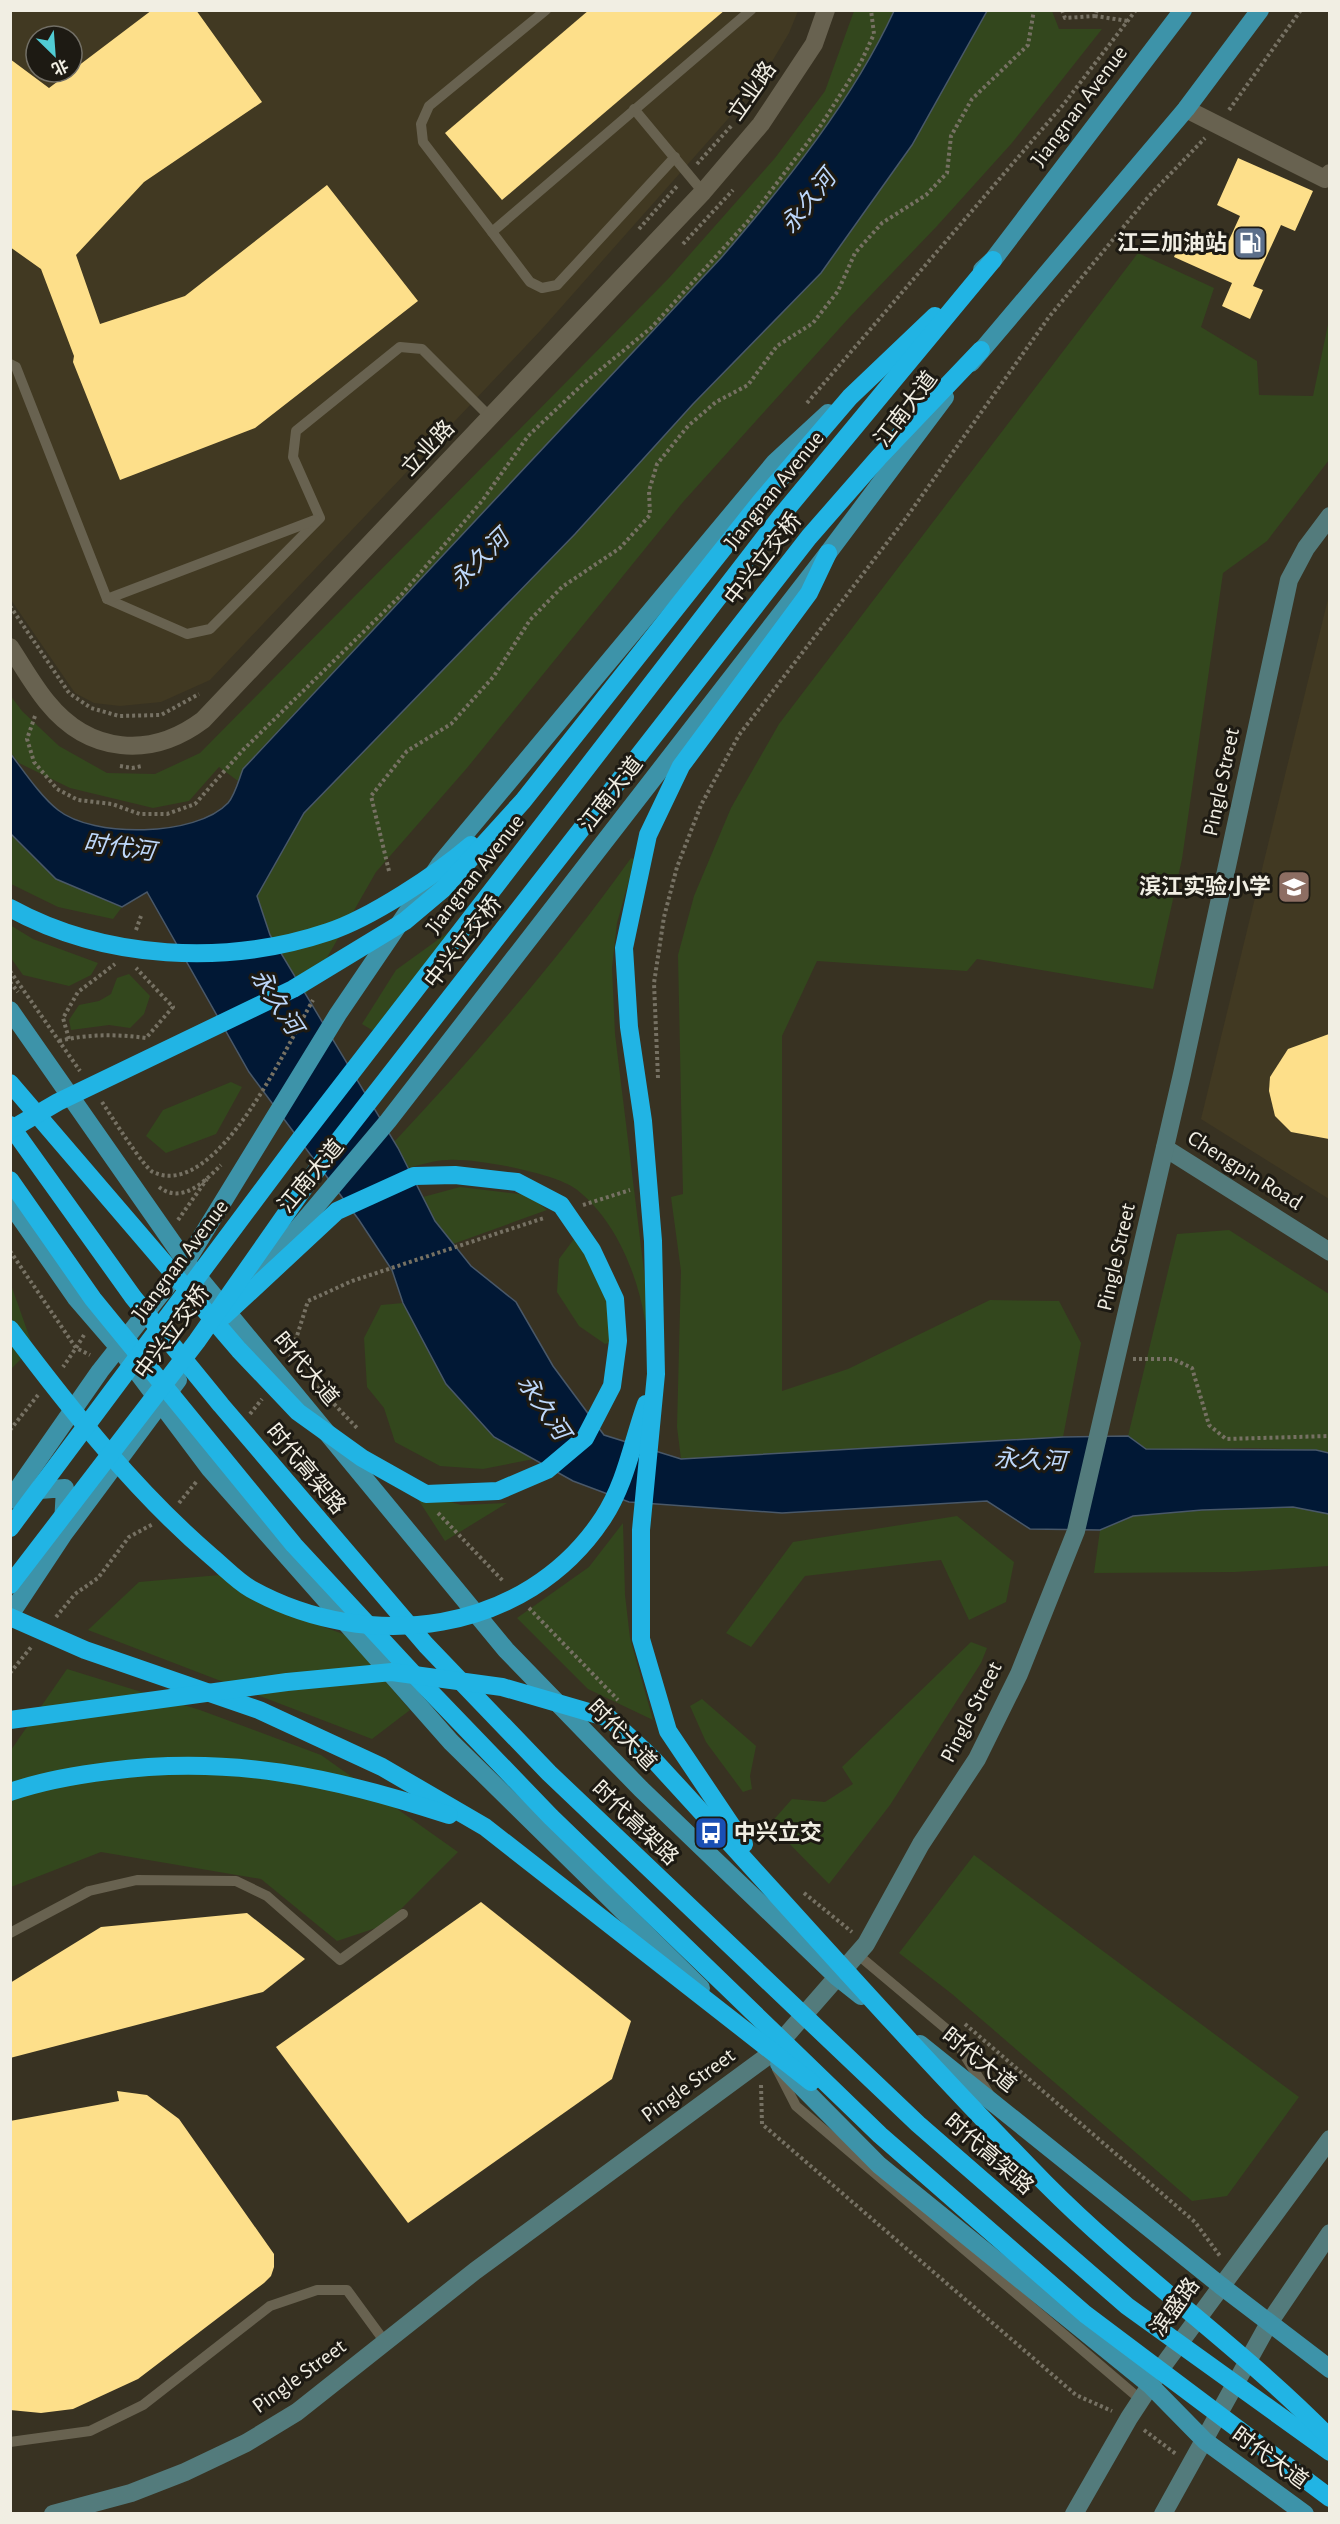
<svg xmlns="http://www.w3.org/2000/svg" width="1340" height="2524" viewBox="0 0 1340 2524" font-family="'Alegreya Sans','Noto Sans SC',sans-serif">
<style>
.built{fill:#413922;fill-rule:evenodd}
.green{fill:#33471d}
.water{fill:#011835;stroke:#495869;stroke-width:1.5}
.building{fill:#fddf8a}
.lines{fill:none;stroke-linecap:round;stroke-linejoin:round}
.path{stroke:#767163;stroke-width:4;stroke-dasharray:3 3;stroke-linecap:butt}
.lane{stroke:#686250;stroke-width:10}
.street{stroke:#686250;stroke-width:18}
.secondary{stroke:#537b7c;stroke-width:18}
.primary{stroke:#3d93a9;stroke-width:18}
.highway{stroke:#21b4e4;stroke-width:18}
.labels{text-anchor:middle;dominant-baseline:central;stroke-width:6;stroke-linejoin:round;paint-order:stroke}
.street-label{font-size:22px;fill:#f1eee3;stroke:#1d1a13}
.poi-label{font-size:22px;font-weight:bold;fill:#f1eee3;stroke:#1d1a13;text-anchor:end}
.water-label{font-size:24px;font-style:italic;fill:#bdd7fa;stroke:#1d1a13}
</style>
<rect width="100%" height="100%" fill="#383222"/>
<g class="built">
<path d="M10 11H798L789 33 758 85 541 330 210 680 161 702 120 706 94 703 75 693 11 600ZM36 36H72V72H36Z"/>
<path d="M1329 595V1199L1201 1119Z"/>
</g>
<g class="green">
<path d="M854 11H894C853 100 785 184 721 258L243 769 238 781 219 767 189 801 153 808 70 788 19 763 11 753 10 695 22 711 59 746 107 773 155 774 200 753 669 278 775 158 825 91Z"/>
<path d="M987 11H1052L1059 29H1102L1011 144 937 226 847 320 683 502 467 768 376 872 305 996 270 935 257 895 304 813 575 534 693 404 821 273 961 56Z"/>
<path d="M1138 253 1214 288 1201 327 1257 361 1259 395 1313 396 1329 320V460L1267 541 1223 573 1182 859 1153 989 977 959 967 971 817 961 782 1036V1391L848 1369 990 1300 1059 1301 1081 1343 1063 1437 681 1459 677 1427 681 1271 671 1197 683 1194 678 955 694 896 731 808 779 724Z"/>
<path d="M10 834 56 879 122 907 113 919 58 907 11 884Z"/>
<path d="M631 858 635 859 617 923 612 968 615 1034 650 1320H645C637 1273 615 1219 576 1189 555 1173 475 1158 448 1160 435 1160 420 1165 408 1168L394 1142C478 1052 559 959 631 858Z"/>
<path d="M10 925 33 939 98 963 91 975 69 986 23 975 11 958Z"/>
<path d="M450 931 375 1032 362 1024 396 970Z"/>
<path d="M129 974 150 996 144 1014 130 1028 109 1025 71 1030 69 1020 79 1005 99 1001 111 994 117 978Z"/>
<path d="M231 1082 242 1087 216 1134 166 1153 146 1136 163 1110Z"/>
<path d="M460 1187 528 1195 547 1210 453 1244 435 1221 423 1197Z"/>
<path d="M1229 1230 1329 1294V1453L1316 1450 1250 1448 1146 1449 1128 1436 1177 1234Z"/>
<path d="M574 1239C606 1265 612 1302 615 1341L605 1344 579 1326 557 1292 559 1259Z"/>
<path d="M10 1282 33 1347 11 1369 10 1368Z"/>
<path d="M403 1303 446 1384 494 1437 534 1459 483 1469 440 1466 395 1442 384 1408 367 1387 364 1338 381 1305Z"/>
<path d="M412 1490 461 1505 507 1503 445 1541Z"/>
<path d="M1293 1507 1329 1514V1566L1235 1572 1094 1573 1100 1530 1133 1516 1202 1510Z"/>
<path d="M957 1516 1014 1562 1006 1602 969 1620 941 1560 805 1576 751 1647 726 1633 793 1542Z"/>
<path d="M623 1523 625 1595 630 1638 653 1720 588 1689 517 1618 589 1567Z"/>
<path d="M220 1575 279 1611 346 1635 410 1710 372 1739 88 1630 139 1582Z"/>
<path d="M971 1642 987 1648 981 1663 890 1805 829 1884 770 1824 792 1799 825 1802 853 1784 842 1767Z"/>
<path d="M67 1669 200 1710 321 1755 458 1852 385 1925 337 1941 261 1879 101 1852 11 1887V1750Z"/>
<path d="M702 1699 756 1746 750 1776 752 1789 743 1792 706 1742 690 1706Z"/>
<path d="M974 1855 1299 2097 1227 2196 1192 2201 952 1994 899 1953Z"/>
</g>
<path class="water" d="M894 11H987L912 145 821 273 693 404 575 534 304 813 257 896 270 935 398 1148 435 1221 471 1266 516 1302 553 1366 604 1435 681 1459 1063 1437 1128 1436 1146 1449 1316 1450 1329 1453V1514L1293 1507 1202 1510 1133 1516 1100 1530 1030 1529 987 1501 782 1513 629 1502 573 1481 494 1437 446 1384 403 1303 392 1270 359 1220 249 1072 147 892 122 907 56 879 11 834 10 753C23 770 41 797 58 810 93 838 196 837 228 803 235 795 239 779 243 769L721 258C785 184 853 100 894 11Z"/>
<g class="building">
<path d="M152 10H196L262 102 144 182 76 255 100 324 185 296 327 185 418 301 255 428 120 480 73 362 74 356 41 269 10 247V59L49 88Z"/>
<path d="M589 10H725L502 200 445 133Z"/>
<path d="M1238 158 1313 191 1295 231 1281 225 1253 286 1263 290 1250 319 1222 306 1232 283 1174 257 1184 234 1224 251 1240 216 1217 205Z"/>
<path d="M1329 1034V1139L1291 1132 1275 1116 1269 1091 1270 1077 1288 1049Z"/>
<path d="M481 1902 631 2021 612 2079 408 2223 276 2047Z"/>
<path d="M247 1913 305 1959 263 1992 10 2058V1983L101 1927Z"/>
<path d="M117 2091 147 2095 179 2119 274 2254V2267L271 2276 264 2283 138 2379 73 2409 41 2413 10 2410V2121L119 2101Z"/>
</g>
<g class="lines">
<g class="path">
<path d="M1062 10 1065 18 1095 16"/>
<path d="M1097 10 1095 16 1128 21"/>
<path d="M1229 110 1301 10"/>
<path d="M697 164 732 125"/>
<path d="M639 229 678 185"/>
<path d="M683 244 733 190"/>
<path d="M807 403 1063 105 1136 10"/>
<path d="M10 606 69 693 91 708 119 716 161 715 199 694"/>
<path d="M35 716 27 739 34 762 57 789 78 800 112 804 140 814H167L195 804 243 750 402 594 482 501 528 436 583 384 652 327 748 221 821 125 861 62 874 34 871 10"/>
<path d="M120 766 132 768 142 766"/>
<path d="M389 871 371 796 407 751 451 724 494 676 530 620 562 587 620 548 650 515 649 491 657 464 688 426 716 402 748 385 777 346 813 323 838 291 855 253 882 223 926 195 947 173 951 136 972 99 1028 45 1034 10"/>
<path d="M136 930 141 916"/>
<path d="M10 971 80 1071"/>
<path d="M10 982 18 992"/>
<path d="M69 1039 63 1018 78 992 115 964"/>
<path d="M59 1041C88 1034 116 1034 146 1038L173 1007 136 968"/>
<path d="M658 1078 654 983 664 917 677 867 701 805 739 735 906 518 1049 317 1149 196 1205 138"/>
<path d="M102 1102C110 1114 144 1168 153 1172 217 1202 288 1043 313 1000"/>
<path d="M159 1187C182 1205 205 1181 221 1165"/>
<path d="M583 1205 630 1190"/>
<path d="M178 1220 207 1179"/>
<path d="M10 1251 76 1348 63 1367"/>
<path d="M84 1335 76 1348 90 1355"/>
<path d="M290 1358 308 1301 352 1281 544 1218"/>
<path d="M1133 1359H1173L1192 1368 1209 1425 1226 1439 1330 1436"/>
<path d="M309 1378 358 1429"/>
<path d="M250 1414 262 1399"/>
<path d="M10 1430 38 1395"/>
<path d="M179 1503 197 1481"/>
<path d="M438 1513 503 1581"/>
<path d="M529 1608 618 1700"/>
<path d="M56 1617 75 1594 98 1578 129 1537 153 1524"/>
<path d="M10 1673 32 1646"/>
<path d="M804 1893 852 1932"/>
<path d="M965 2024 1195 2222 1220 2256"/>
<path d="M761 2085 762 2124 1076 2395 1112 2411"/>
<path d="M1144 2430 1176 2454"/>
</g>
<g class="lane">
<path d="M546 10 429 106 421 124 423 142 492 232 751 10"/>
<path d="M634 109 703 192"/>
<path d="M492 232 530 282 542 288 557 285 675 157"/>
<path d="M10 364 16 367 107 599 187 634 210 629 320 518 293 457 296 431 400 347 422 349 490 417"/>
<path d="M107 599 315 520"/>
<path d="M10 1933 89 1891 137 1880 236 1881 267 1896 340 1960 403 1914"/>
<path d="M857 1954 950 2032 989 2094"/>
<path d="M777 2069 796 2106 1141 2400"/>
<path d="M10 2442 90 2431 143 2405 270 2306 317 2290H347L385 2342"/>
</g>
<g class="street">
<path d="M1186 109 1325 179 1330 173"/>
<path d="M10 647C22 665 33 685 47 702 89 754 151 759 203 720L703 192 761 124 814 44 826 10"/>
</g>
<g class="secondary">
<path d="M1165 1148 1330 1252"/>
<path d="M53 2514 131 2493 185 2472 246 2443 297 2412 475 2271 769 2055 866 1944 921 1844 977 1759 1019 1674 1076 1531 1182 1074 1289 580 1306 548 1330 516"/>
<path d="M1074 2514 1129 2418 1165 2363 1330 2139"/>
<path d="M1163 2514 1269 2323 1330 2233"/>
</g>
<g class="primary">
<path d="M982 270 993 260 1183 10"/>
<path d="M971 363 1186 109 1260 10"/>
<path d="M10 1010 186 1262 506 1650 641 1789 837 1977 861 1996"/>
<path d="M10 1203 76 1298 120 1349 210 1469 451 1742 701 1988"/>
<path d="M260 1273 388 1121 828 553 945 397"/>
<path d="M27 1491 65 1488 63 1524"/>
<path d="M10 1500 100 1371 186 1262 338 1014 440 864 775 462 828 413"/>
<path d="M10 1615 63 1535 178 1380"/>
<path d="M920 2044 1220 2285 1330 2369"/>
<path d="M779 2064 879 2165 1150 2385 1205 2441 1305 2514"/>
</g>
<g class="highway">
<path d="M10 908C105 960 227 966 328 932 371 918 437 874 471 845"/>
<path d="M10 1083 239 1350 298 1412 362 1458 426 1494 498 1491 547 1470 585 1438 612 1386 618 1341 615 1299 592 1250 561 1205 517 1182 455 1175 414 1176 337 1211 224 1316"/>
<path d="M10 1125 133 1297 221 1405 426 1645 549 1773 918 2124 1127 2306 1330 2452"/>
<path d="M10 1130 58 1102 293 989 405 921 443 889 523 801 761 501 850 397 935 316"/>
<path d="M10 1180 93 1299 294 1545 423 1684 551 1817 880 2135 1085 2314 1330 2498"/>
<path d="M10 1329C70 1409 136 1492 212 1557 224 1567 237 1581 251 1589 368 1654 526 1635 603 1518 626 1483 632 1443 646 1404"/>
<path d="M10 1528 298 1142 781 516 993 260"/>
<path d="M10 1585 197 1341 325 1158 809 537 879 457 981 350"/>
<path d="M10 1617 85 1650 259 1710 382 1767 485 1827 811 2082"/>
<path d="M10 1720 287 1682 392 1672 502 1687 609 1718 652 1758C783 1900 910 2046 1045 2183 1135 2274 1241 2347 1330 2438"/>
<path d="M10 1792C42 1781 76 1775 109 1771 230 1755 334 1777 449 1815"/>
<path d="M744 1844 668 1731 641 1639V1530L656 1374 653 1241 643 1121 629 1027 624 948 648 835 681 766 809 593 828 553"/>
</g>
</g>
<defs>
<symbol id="fuel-square" viewBox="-11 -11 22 22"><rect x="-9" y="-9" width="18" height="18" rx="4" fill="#5c6f8a" stroke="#1d1a13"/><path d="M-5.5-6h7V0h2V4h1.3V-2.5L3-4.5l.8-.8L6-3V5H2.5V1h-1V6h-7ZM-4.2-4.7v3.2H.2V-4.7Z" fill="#fff"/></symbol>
<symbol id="school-square" viewBox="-11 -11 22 22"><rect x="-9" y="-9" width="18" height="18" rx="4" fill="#8d6e63" stroke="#1d1a13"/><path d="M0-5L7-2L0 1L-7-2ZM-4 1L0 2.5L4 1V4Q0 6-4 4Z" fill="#fff"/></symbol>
<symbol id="bus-square" viewBox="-11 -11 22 22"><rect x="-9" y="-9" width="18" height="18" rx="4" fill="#1a4fb4" stroke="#1d1a13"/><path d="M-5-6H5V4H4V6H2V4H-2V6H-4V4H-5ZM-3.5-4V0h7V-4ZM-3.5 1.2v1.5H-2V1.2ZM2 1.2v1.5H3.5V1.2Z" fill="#fff"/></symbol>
</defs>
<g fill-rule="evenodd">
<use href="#fuel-square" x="1231" y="224" width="38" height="38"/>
<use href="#school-square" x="1275" y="868" width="38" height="38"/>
<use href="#bus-square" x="692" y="1814" width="38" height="38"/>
</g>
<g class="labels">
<g class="street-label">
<text transform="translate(752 91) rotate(-55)">立业路</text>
<text transform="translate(1079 106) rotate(-53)">Jiangnan Avenue</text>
<text transform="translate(906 409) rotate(-53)">江南大道</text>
<text transform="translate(428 448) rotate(-47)">立业路</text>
<text transform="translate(774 490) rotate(-51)">Jiangnan Avenue</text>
<text transform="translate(763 559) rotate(-52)">中兴立交桥</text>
<text transform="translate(1221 782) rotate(-78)">Pingle Street</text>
<text transform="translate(611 794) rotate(-52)">江南大道</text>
<text transform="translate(475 874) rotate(-52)">Jiangnan Avenue</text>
<text transform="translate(463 942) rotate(-52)">中兴立交桥</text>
<text transform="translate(1245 1170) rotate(32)">Chengpin Road</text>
<text transform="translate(311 1176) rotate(-50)">江南大道</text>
<text transform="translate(1116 1257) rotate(-77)">Pingle Street</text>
<text transform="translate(180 1260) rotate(-53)">Jiangnan Avenue</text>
<text transform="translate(172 1332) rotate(-54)">中兴立交桥</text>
<text transform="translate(306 1369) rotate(50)">时代大道</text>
<text transform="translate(306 1469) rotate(50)">时代高架路</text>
<text transform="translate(971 1712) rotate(-63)">Pingle Street</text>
<text transform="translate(622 1735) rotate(46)">时代大道</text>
<text transform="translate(635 1823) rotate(44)">时代高架路</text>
<text transform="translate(979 2060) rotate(39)">时代大道</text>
<text transform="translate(688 2085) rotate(-36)">Pingle Street</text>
<text transform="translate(989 2154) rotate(41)">时代高架路</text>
<text transform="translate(1175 2307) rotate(-54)">滨盛路</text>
<text transform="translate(299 2376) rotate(-36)">Pingle Street</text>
<text transform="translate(1270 2458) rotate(36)">时代大道</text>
</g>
<g class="poi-label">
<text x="1227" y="243">江三加油站</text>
<text x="1271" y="887">滨江实验小学</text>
<text x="734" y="1833" text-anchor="start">中兴立交</text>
</g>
<g class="water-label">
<text transform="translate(809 202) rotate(-52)">永久河</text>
<text transform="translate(480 560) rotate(-45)">永久河</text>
<text transform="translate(119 848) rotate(8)">时代河</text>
<text transform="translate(276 1002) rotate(57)">永久河</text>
<text transform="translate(543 1408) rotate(56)">永久河</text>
<text transform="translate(1030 1461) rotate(3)">永久河</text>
</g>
</g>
<rect width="1340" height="2524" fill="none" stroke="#f1eee3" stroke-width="24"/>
<g transform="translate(54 54) rotate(155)"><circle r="28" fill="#1d1a13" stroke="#726f66" stroke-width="1.5"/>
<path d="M0-4.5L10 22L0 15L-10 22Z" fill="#51ccd4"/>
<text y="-9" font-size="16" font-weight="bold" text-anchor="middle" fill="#f1eee3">北</text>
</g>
</svg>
